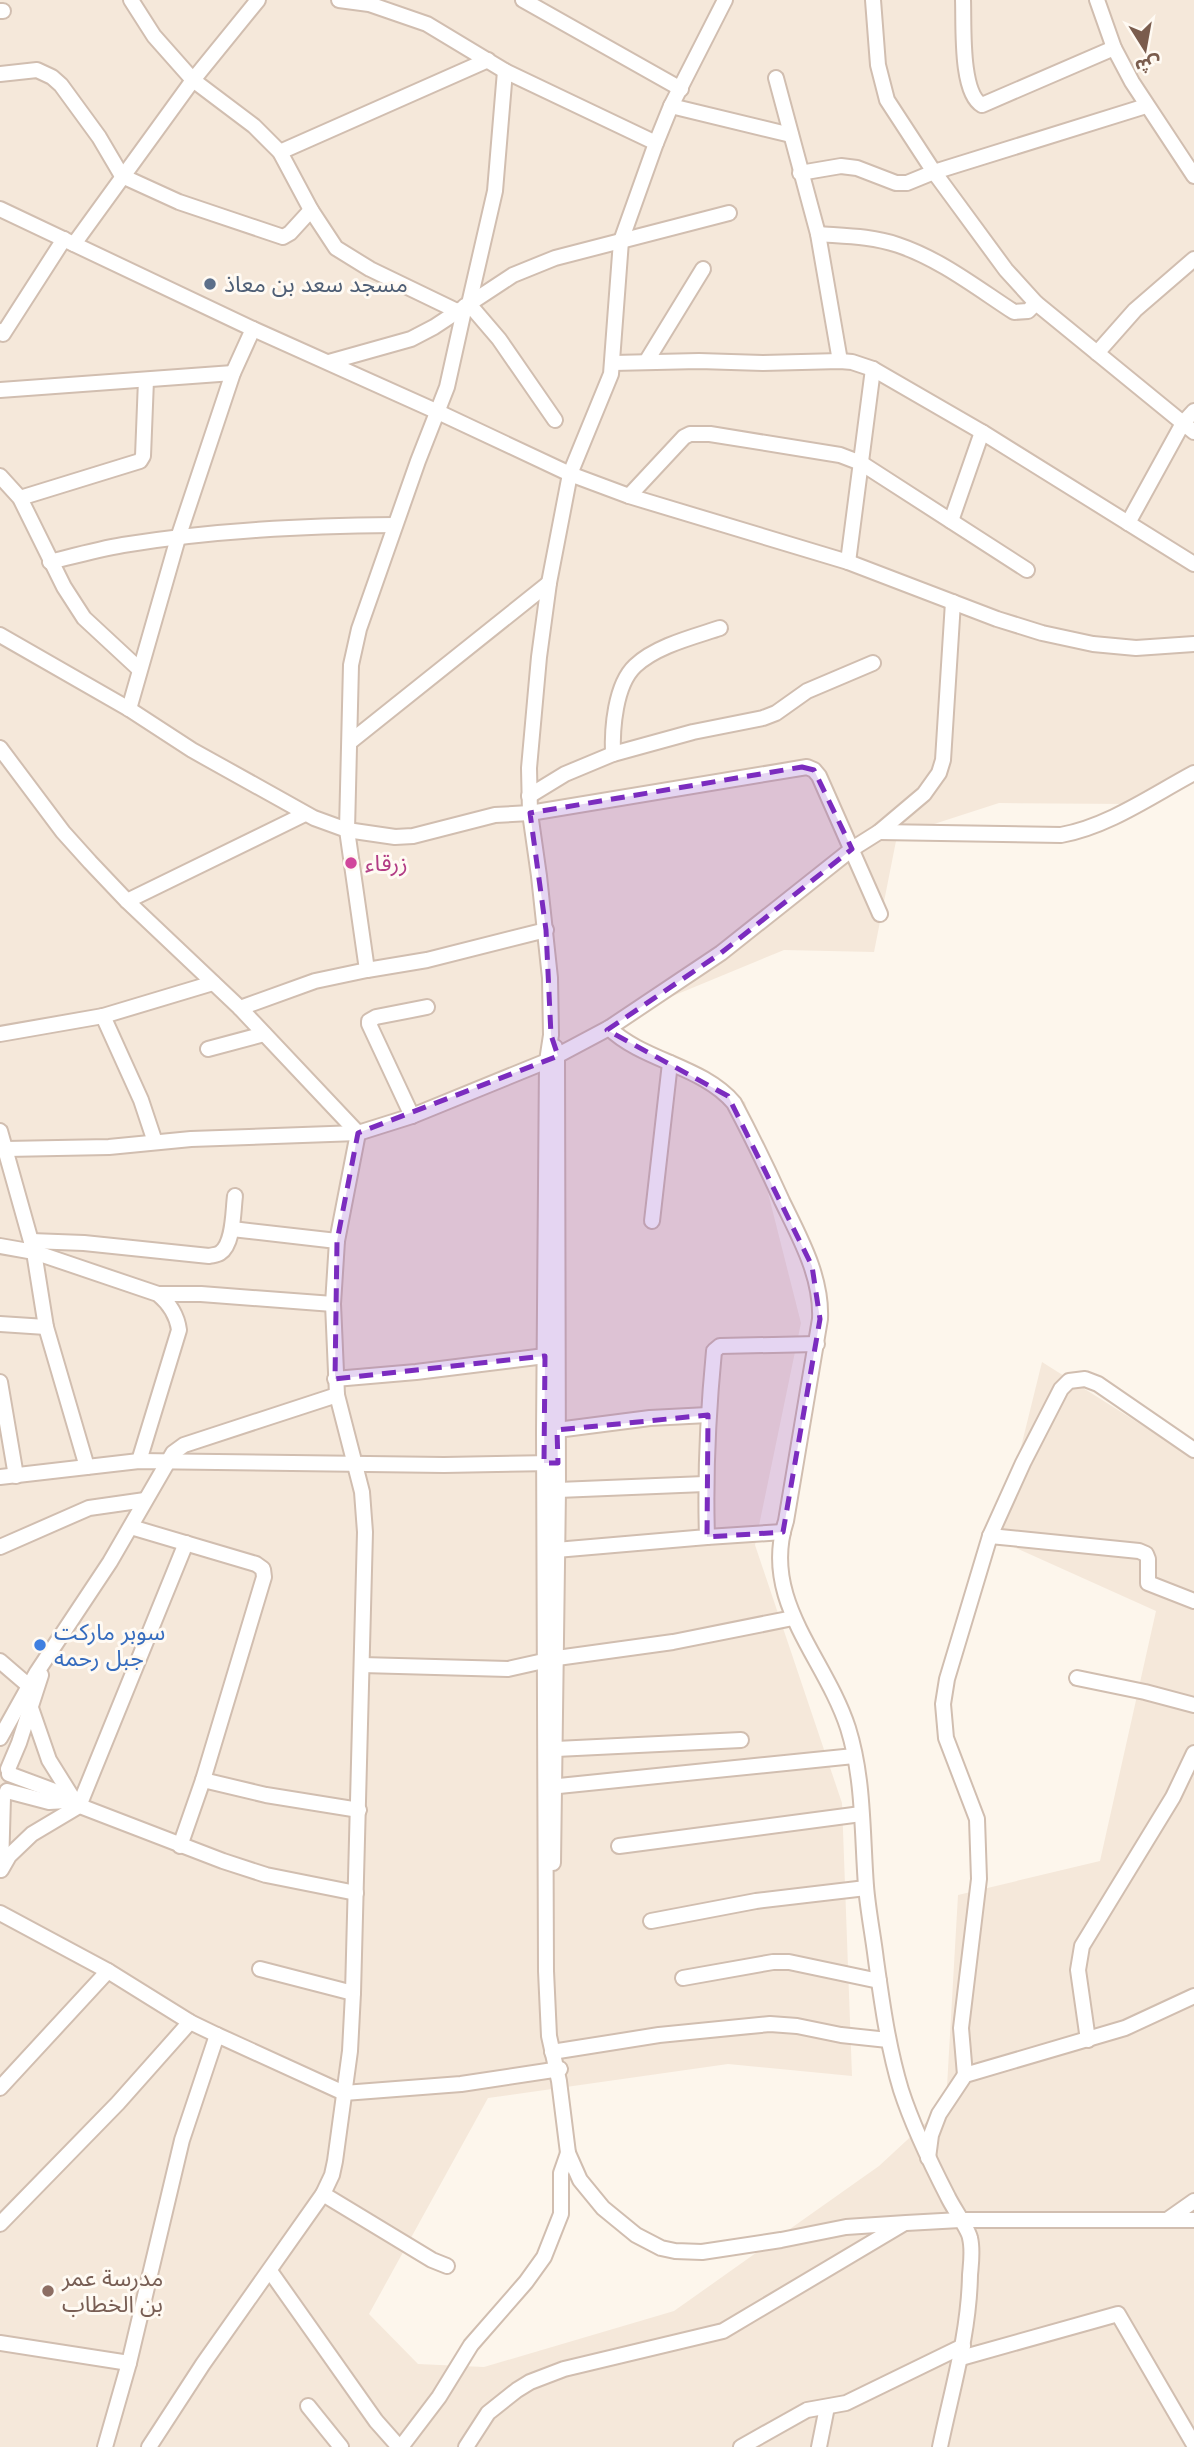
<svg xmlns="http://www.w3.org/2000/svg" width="1194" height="2447" viewBox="0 0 1194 2447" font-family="'Fira Sans','Noto Sans Arabic',sans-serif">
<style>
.residential{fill:#f5e8da}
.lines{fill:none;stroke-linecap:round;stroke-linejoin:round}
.minor-casing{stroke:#d1beb0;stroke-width:18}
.minor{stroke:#fff;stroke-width:14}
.marked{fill:#7b2cbf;fill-opacity:0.2;stroke:#7b2cbf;stroke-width:5;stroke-dasharray:14 9;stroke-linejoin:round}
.service-dot{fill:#5c6f8a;stroke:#fffaf3;stroke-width:2.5}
.hotel-dot{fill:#d1479c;stroke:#fffaf3;stroke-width:2.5}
.shop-dot{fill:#3f7fe0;stroke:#fffaf3;stroke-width:2.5}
.education-dot{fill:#8d6e63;stroke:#fffaf3;stroke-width:2.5}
.labels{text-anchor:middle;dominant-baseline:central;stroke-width:6;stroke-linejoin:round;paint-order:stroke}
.service-label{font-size:23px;fill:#4e5e75;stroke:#fffaf3;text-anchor:start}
.hotel-label{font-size:23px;fill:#b23c85;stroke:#fffaf3;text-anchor:start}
.shop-label{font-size:23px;fill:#366cbe;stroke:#fffaf3;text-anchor:start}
.education-label{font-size:23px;fill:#785e54;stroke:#fffaf3;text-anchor:start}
</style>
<rect width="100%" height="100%" fill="#fdf6ec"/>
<path class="residential" d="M0 0H1194V779L1131 804 999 803 897 836 874 952 784 950 605 1024 745 1102 801 1323 755 1545 842 1803 852 2076 728 2064 488 2098 369 2314 418 2364 484 2367 674 2311 879 2166 946 2104 958 1895 1100 1861 1156 1611 998 1540 1042 1362 1194 1458V2447H0Z"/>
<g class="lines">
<defs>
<g id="minor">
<path d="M131 0 154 36 193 80 254 126 280 152 311 210 336 248 370 269 457 311"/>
<path d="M339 0 369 4 427 24 505 71 656 143"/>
<path d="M523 0 681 89"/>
<path d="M725 0 671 106 656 143 621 241 611 374 570 474 549 583 539 657 529 768 530 813 539 876 550 978 551 1035 547 1061 544 1432 546 1971 549 2036 559 2081 568 2153 580 2180 603 2208 636 2235 661 2248 675 2251 702 2252 781 2240 846 2227 906 2223 960 2220H1194"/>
<path d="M873 0 878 65 887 100 934 172 1006 270 1036 303 1194 432"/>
<path d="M963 0C964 24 960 93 982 105L1114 48"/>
<path d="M1097 0 1114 48 1132 82 1194 176"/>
<path d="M0 11H3"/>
<path d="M505 71 495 191 469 304 499 339 555 420"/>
<path d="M0 74 37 70 52 77 61 85 99 137 122 176 179 202 283 237 290 233 311 210"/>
<path d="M776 78 818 234 840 361"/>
<path d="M671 106 791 135"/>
<path d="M280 152 488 60"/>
<path d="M800 173 841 166 857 168 896 183H907L934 172 1146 106"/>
<path d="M0 209 253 329 438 412 570 474 629 496 848 562 997 619 1042 633 1093 644 1136 648 1194 644"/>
<path d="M818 234C844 236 872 236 898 245 940 259 977 288 1014 312L1028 311 1036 303"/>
<path d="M74 244 193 80 258 0"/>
<path d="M0 331 3 334 64 239"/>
<path d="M1097 353 1135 310 1194 259"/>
<path d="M329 362 411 339 434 327 513 275 555 258 729 213"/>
<path d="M646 362 703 269"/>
<path d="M613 363 699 361 763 363 840 361 852 362 873 369 982 432 1194 564"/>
<path d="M0 390 233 373"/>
<path d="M0 476 20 498 64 587 84 618 139 669"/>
<path d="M629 496 684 437 690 434H710L840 455 861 463 1027 570"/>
<path d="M20 498 140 461 143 456 146 380"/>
<path d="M951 521 982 432"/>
<path d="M1128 523 1183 423 1194 411"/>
<path d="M50 562C74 556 99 549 123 545 213 530 304 526 395 525"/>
<path d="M848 562 873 369"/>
<path d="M0 635 129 709 192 750 314 818 347 830 395 837 413 836 495 815 530 813 807 767 814 770 819 776 880 914"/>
<path d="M129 709 178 538 233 373 253 329"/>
<path d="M350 742 549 583"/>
<path d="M0 748 63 832 90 862 127 901 240 1008 358 1133"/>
<path d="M613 754C612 729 615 685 635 666 656 646 693 637 720 628"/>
<path d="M529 796 565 774 613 754 693 732 763 718 776 713 807 691 873 663"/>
<path d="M879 832 1061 835C1109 826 1151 796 1194 773"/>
<path d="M127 901 305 814"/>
<path d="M367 970 427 960 546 930"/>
<path d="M240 1008 315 981 367 970 347 830 351 665 359 629 418 461 447 387 465 306"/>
<path d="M103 1016 141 1100 155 1142"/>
<path d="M609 1028C643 1061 703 1066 734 1103 751 1135 767 1168 782 1201 800 1238 822 1277 820 1319L786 1521C760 1600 825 1657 848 1728 864 1779 862 1834 866 1886 868 1911 873 1935 876 1960 882 2003 888 2047 901 2090 913 2127 930 2162 948 2197 952 2206 969 2230 970 2238 973 2250 971 2263 970 2275 969 2334 952 2389 940 2447"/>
<path d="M0 1034 103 1016 213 983"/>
<path d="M208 1049 264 1034"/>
<path d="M412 1116 369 1024V1021L376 1017 427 1007"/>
<path d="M0 1131 34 1252 46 1327 87 1467"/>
<path d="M6 1149 109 1147 191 1139 358 1133 412 1116 547 1061 609 1028 721 953 852 849 879 832 924 794 939 773 943 760 953 602"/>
<path d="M652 1221 670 1063"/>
<path d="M232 1229 337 1241"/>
<path d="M31 1241 84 1243 209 1256C213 1255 217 1255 220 1253 234 1244 233 1210 235 1196"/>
<path d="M0 1246 34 1252 158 1294C170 1304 177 1315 179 1330L139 1461"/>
<path d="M158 1294H201L333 1304"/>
<path d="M0 1324 46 1327"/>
<path d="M335 1379 416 1372 545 1356"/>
<path d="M0 1382 16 1476"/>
<path d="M557 1430 650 1418 708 1415"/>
<path d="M0 1477 139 1461 444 1465 553 1463"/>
<path d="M558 1490 705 1484"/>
<path d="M131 1527 256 1564 263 1569 264 1577 203 1780 180 1846"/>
<path d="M990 1536 1139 1551 1146 1554 1148 1559V1583L1194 1601"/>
<path d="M707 1537 783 1532"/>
<path d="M0 1547 89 1508 145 1500"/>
<path d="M556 1550 707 1537C705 1474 708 1413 714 1351L720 1346 817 1344"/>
<path d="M0 1661 29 1686"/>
<path d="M362 1665 508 1669 557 1658 673 1642 793 1618"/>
<path d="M1077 1678 1145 1692 1194 1705"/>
<path d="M31 1708 49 1760 74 1800"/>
<path d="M0 1738 37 1672 110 1562 173 1453 184 1445 337 1395"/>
<path d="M556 1749 741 1740"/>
<path d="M8 1769 19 1743 41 1675"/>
<path d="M9 1774 52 1790 67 1801 223 1861 266 1875 356 1893"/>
<path d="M203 1780 266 1795 359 1810"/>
<path d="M549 1787 854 1756"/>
<path d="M7 1791 49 1802 67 1801"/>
<path d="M619 1846 861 1814"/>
<path d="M553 1863 558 1490 557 1056 555 1047"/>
<path d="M1 1868 3 1797"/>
<path d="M1 1870 9 1856 32 1834 79 1806 186 1543"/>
<path d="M0 1913 108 1971 190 2022 217 2035"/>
<path d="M651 1921 756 1901 866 1888"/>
<path d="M260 1969 353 1993"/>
<path d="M683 1978 773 1962H789L879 1981"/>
<path d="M1088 2040 1078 1970 1082 1946 1173 1797 1194 1753"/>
<path d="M552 2052 659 2035 770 2024 797 2026 841 2035 888 2040"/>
<path d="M965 2075 961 2028 979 1879 977 1819 946 1738 943 1704 947 1679 990 1536 1023 1463 1061 1389 1069 1381 1085 1379 1098 1384 1194 1450"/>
<path d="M0 2088 108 1971"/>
<path d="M928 2158 931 2135 939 2114 965 2075 1125 2028 1194 1996"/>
<path d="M323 2194 432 2260 447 2266"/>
<path d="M1167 2220 1194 2201"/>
<path d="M0 2224 118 2103 190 2022"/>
<path d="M270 2271 376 2421 399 2447"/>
<path d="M0 2343 129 2363"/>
<path d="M961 2358 1118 2314 1193 2443"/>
<path d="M308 2406 341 2447"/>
<path d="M105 2447 129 2363 182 2140 217 2035 344 2093 461 2084 560 2069"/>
<path d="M149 2447 203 2364 323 2194 332 2175 335 2161 350 2051 353 1993 365 1532 362 1492 337 1395 333 1304 337 1241 358 1133"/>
<path d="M401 2447 439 2397 471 2345 526 2282 544 2257 561 2214V2173L568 2153"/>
<path d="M466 2447 488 2413 517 2390 530 2382 564 2369 723 2331 903 2224"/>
<path d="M741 2447 807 2410 846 2403 963 2346"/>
<path d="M819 2447 827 2407"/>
</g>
</defs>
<use href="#minor" class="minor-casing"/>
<use href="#minor" class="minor"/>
</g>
<path class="marked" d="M802 767 814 770 852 849 721 953 607 1030 728 1096 812 1266 820 1319 783 1532 707 1537 708 1415 557 1430 558 1463H544L545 1356 335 1379 337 1241 358 1133 558 1056 551 1035 546 930 530 813Z"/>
<circle class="service-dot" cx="210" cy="284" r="7"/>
<circle class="hotel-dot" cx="351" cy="863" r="7"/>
<circle class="shop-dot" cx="40" cy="1645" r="7"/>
<circle class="education-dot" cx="48" cy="2291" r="7"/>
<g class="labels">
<g class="service-label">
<text x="224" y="284">مسجد سعد بن معاذ</text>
</g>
<g class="hotel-label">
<text x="365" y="863">زرقاء</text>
</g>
<g class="shop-label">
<text x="54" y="1632">سوبر ماركت<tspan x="54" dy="26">جبل رحمه</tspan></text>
</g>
<g class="education-label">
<text x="62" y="2278">مدرسة عمر<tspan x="62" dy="26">بن الخطاب</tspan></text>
</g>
</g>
<g transform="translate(1145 49) rotate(169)" stroke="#fffaf3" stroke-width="5" paint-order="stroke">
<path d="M0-5L12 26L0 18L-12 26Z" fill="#7a5c4d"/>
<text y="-10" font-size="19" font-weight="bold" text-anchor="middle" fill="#7a5c4d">ش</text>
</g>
</svg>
